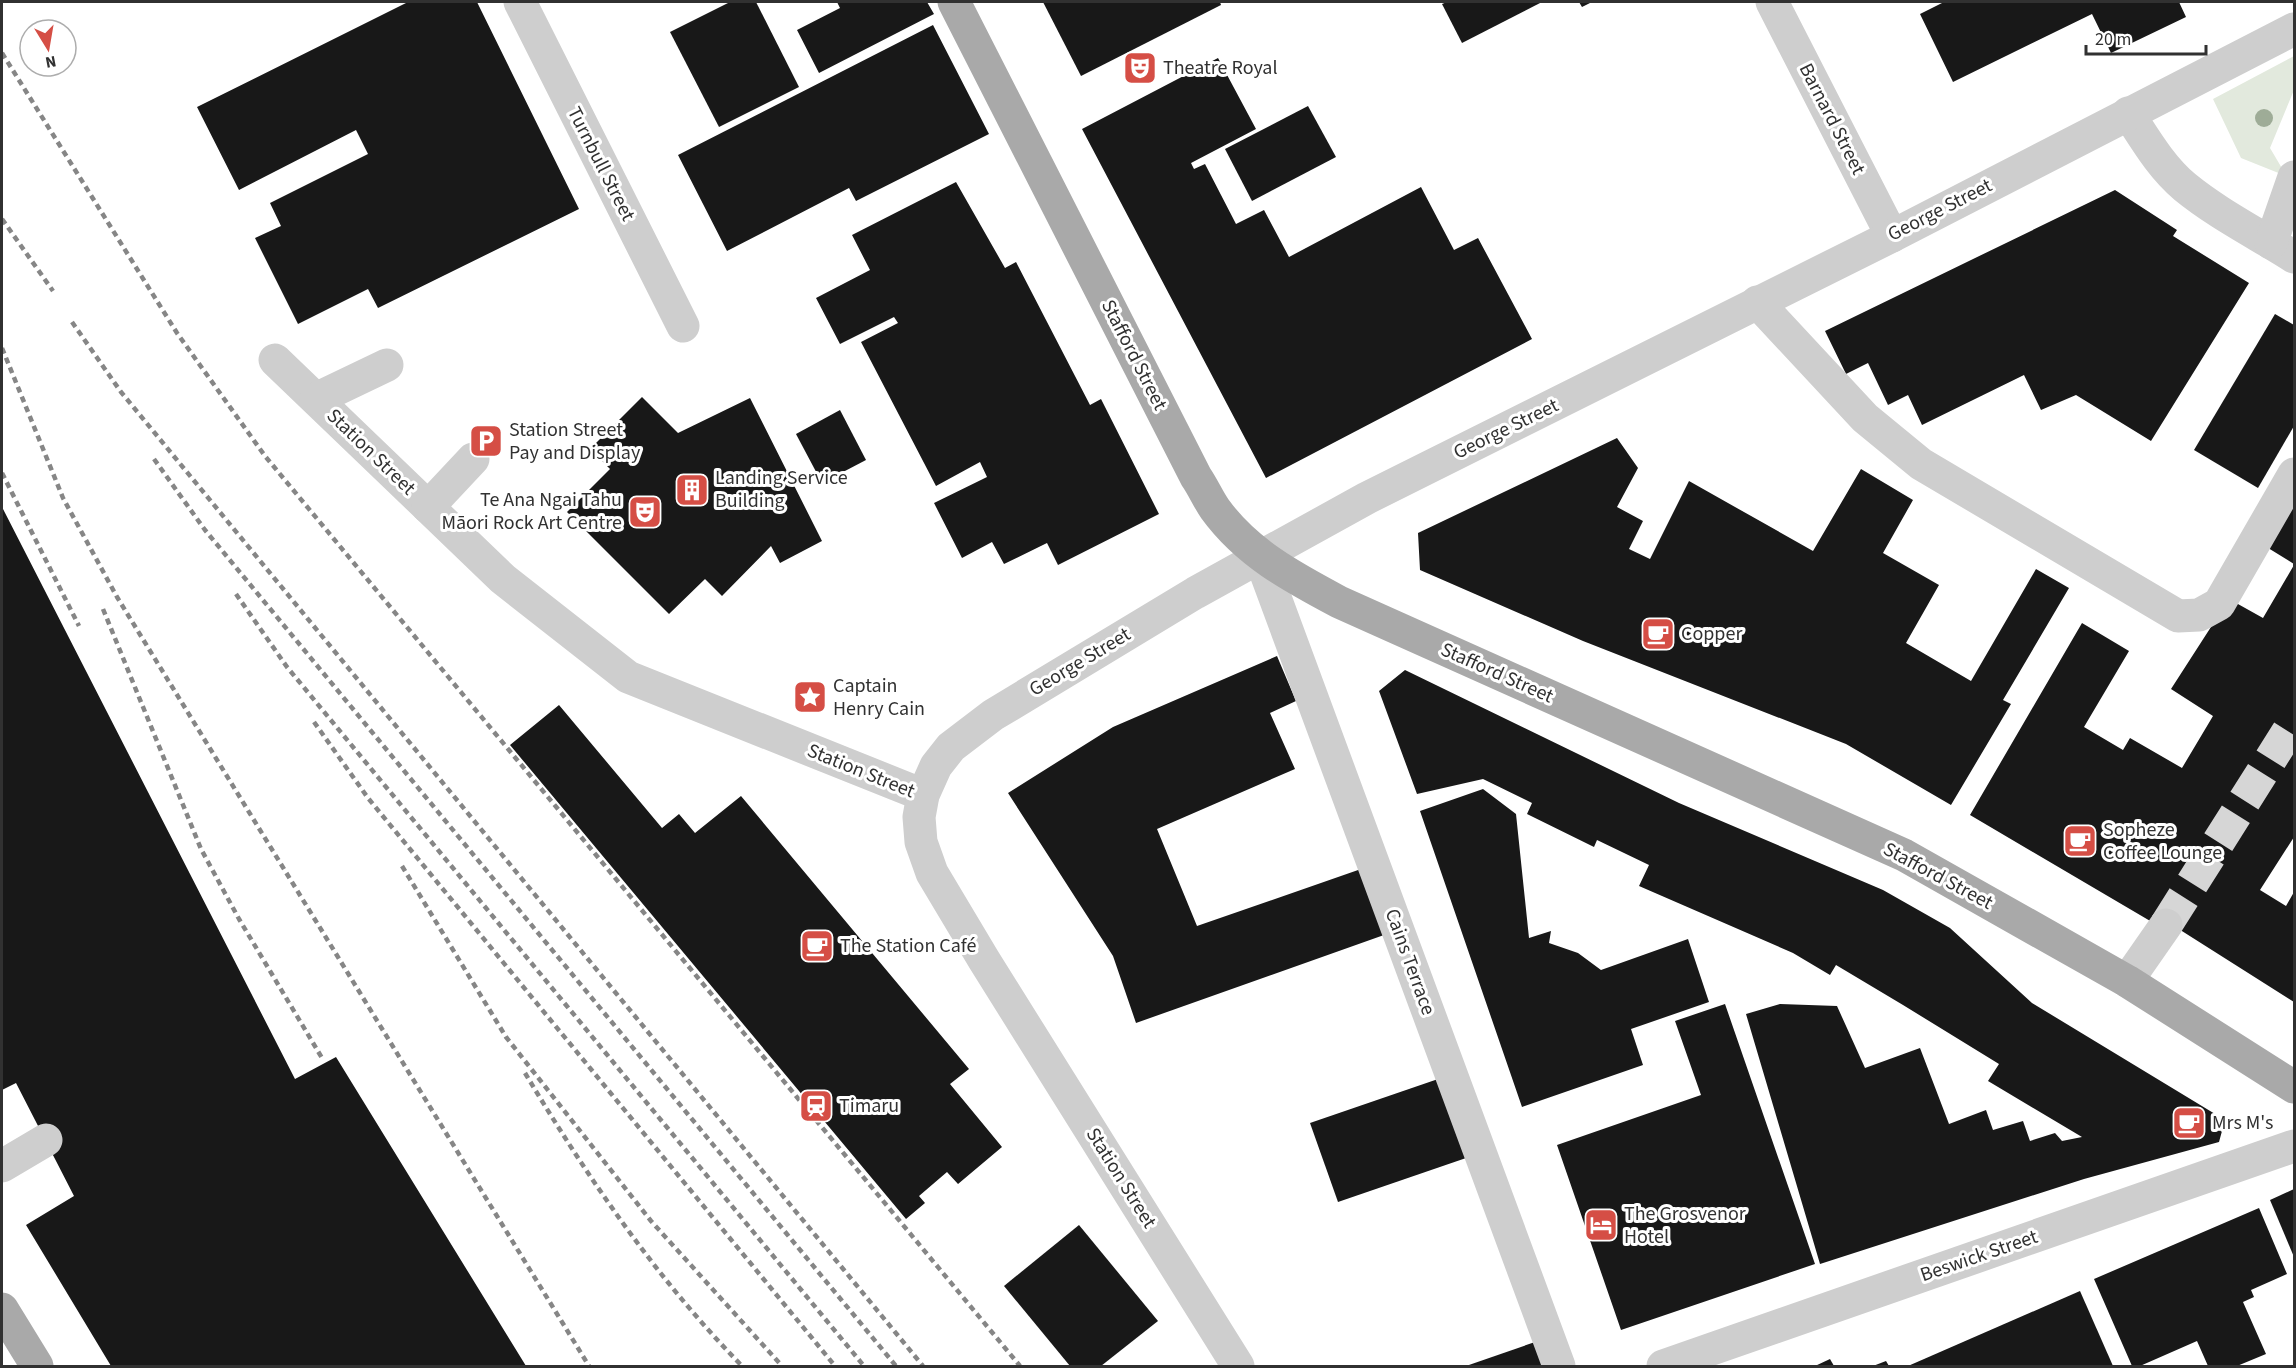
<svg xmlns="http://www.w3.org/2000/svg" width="2296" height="1368" viewBox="0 0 2296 1368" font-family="'Source Sans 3',sans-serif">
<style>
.green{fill:#e2e9dd}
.building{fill:#181818}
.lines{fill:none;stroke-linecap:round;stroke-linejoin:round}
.minor-tunnel{stroke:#d6d6d6;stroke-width:33;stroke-dasharray:33 16;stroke-linecap:butt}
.minor{stroke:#cecece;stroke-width:33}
.major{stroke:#a9a9a9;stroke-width:33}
.rail{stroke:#868686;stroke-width:4.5;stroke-dasharray:6 4.5;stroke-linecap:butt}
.tree{fill:#9eac97}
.labels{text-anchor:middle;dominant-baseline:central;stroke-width:6;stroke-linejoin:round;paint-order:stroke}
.poi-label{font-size:20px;fill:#313131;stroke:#fff;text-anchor:start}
.street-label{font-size:20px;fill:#313131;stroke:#fff}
</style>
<rect width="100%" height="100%" fill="#fff"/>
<path class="green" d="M2294 56V90L2270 148 2283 170 2281 174 2241 158 2213 99Z"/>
<g class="building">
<path d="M408 2H477L579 209 378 308 368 289 298 324 255 238 281 226 270 203 368 154 356 130 239 190 197 107Z"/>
<path d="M730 2H756L799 87 719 127 670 32Z"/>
<path d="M837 2H927L934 14 819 73 797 30 840 8Z"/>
<path d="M1043 2H1220L1221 5 1081 76Z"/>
<path d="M1447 2H1542L1462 43 1442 4Z"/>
<path d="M1579 2H1592L1582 7Z"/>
<path d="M1944 2H2179L2186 17 2111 53 2092 14 1953 82 1920 14Z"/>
<path d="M933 25 989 134 856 201 849 188 727 251 678 155Z"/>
<path d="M1218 58 1256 129 1191 163 1194 169 1205 164 1236 224 1264 210 1289 257 1421 187 1454 250 1478 238 1532 339 1266 478 1082 129Z"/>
<path d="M1308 106 1336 157 1252 201 1225 149Z"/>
<path d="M956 182 1005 268 1016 262 1090 405 1101 399 1159 514 1058 565 1047 543 1004 564 992 542 962 558 934 503 987 477 980 462 936 486 861 342 898 323 894 317 840 344 816 298 870 270 852 235Z"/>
<path d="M2115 190 2177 230 2173 236 2249 283 2151 441 2076 395 2041 410 2024 375 1922 425 1908 395 1888 405 1868 363 1846 374 1825 331Z"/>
<path d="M2275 314 2294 325V426L2258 488 2194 450Z"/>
<path d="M642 397 678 433 750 398 822 541 780 563 771 546 722 596 705 579 669 614 567 512 610 469 590 449Z"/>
<path d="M840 410 866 460 822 483 796 434Z"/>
<path d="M1617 438 1638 468 1617 507 1643 521 1629 549 1650 559 1689 481 1813 551 1861 469 1913 500 1883 553 1939 585 1906 643 1971 681 2036 569 2069 588 2003 700 2011 704 1951 805 1846 744 1583 641 1420 570 1418 533Z"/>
<path d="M2294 484V564L2260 543Z"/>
<path d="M2 507 295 1079 336 1057 526 1366H111L26 1225 74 1196 16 1083 2 1090Z"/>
<path d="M2294 565V741L2288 747 2294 751V837L2260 890 2286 906 2294 892V1002L2174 926 2157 925 1970 815 2082 623 2129 651 2084 727 2123 750 2130 738 2182 768 2213 716 2171 689 2229 599 2263 618Z"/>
<path d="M1277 656 1296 701 1270 713 1295 769 1157 829 1197 926 1361 869 1384 935 1136 1023 1113 956 1008 793 1113 727Z"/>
<path d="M1405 670 1679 803 1883 890 1950 928 2032 1003 2225 1120 2219 1142 2084 1179 1820 1264 1746 1014 1780 1004 1837 1006 1865 1068 1920 1048 1949 1124 1986 1110 1993 1130 2023 1121 2030 1141 2055 1133 2062 1141 2082 1137 1988 1081 1999 1064 1903 1005 1836 965 1830 975 1793 953 1639 886 1649 865 1597 840 1594 847 1527 814 1532 803 1483 779 1417 794 1379 691Z"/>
<path d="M559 705 662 828 679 814 695 833 741 796 969 1069 950 1084 1002 1147 958 1184 947 1172 919 1196 925 1203 906 1219 510 745Z"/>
<path d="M1483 789 1516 814 1529 938 1551 931 1549 943 1578 953 1601 970 1688 939 1709 1002 1631 1029 1643 1065 1522 1107 1420 811Z"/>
<path d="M1725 1004 1815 1264 1621 1330 1557 1145 1701 1095 1675 1021Z"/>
<path d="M1441 1078 1469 1157 1338 1202 1310 1123Z"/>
<path d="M2294 1189V1257L2270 1200Z"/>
<path d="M2259 1208 2287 1274 2251 1290 2254 1297 2243 1302 2266 1354 2237 1366H2208L2197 1341 2140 1366H2132L2094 1279Z"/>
<path d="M1079 1225 1158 1321 1101 1366H1070L1004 1286Z"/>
<path d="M2080 1291 2113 1366H1908Z"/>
<path d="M1535 1342 1544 1366H1466Z"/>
<path d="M1830 1359 1834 1366H1815Z"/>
<path d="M1886 1361 1889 1366H1873Z"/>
</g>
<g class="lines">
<path class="minor-tunnel" d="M2166 925 2294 722"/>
<g class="minor">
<path d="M520 2 683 326"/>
<path d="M1772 2 1892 236"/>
<path d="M2128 113C2145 139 2161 167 2185 187 2218 214 2258 234 2294 257"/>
<path d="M2271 243 2294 177"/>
<path d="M1757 302 1865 418 1921 464 2178 616 2199 615 2219 604 2294 474"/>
<path d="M275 360 503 579 628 677 923 795"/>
<path d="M316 399 387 365"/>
<path d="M428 507 473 459"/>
<path d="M1260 557 1559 1366"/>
<path d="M2127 981 2166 925"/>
<path d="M2 1166 46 1140"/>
<path d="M1238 1366 984 960 932 873 921 842 919 817 923 795 936 766 951 747 993 715 1195 593 1367 498 1892 236 2294 29"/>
<path d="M1663 1366 2294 1146"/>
</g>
<g class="major">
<path d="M954 2 1196 477C1203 487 1208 499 1215 509 1247 553 1292 577 1339 602L1904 855 2127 981 2294 1087"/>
<path d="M2 1309 37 1366"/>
</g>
<g class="rail">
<path d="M2 53 177 333 265 456 1020 1366"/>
<path d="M2 219 53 291"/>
<path d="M72 322 121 392 923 1366"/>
<path d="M2 348 63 498 117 597 589 1366"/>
<path d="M154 459 205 530 896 1366"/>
<path d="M2 473 79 626"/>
<path d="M236 594 287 667 864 1366"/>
<path d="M103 609 201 849 239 919 322 1058"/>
<path d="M314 722 368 798 835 1366"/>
<path d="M402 866 506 1037 651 1221 782 1366"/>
<path d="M525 1073C588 1178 656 1278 742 1366"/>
</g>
</g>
<circle class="tree" cx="2264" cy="118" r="9"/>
<defs>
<symbol id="theatre-square" viewBox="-11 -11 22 22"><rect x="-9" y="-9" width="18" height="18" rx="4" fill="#d54e45" stroke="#fff"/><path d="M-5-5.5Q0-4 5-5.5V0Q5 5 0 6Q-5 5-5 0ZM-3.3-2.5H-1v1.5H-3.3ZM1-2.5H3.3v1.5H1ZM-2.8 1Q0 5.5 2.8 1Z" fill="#fff"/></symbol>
<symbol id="parking-square" viewBox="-11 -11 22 22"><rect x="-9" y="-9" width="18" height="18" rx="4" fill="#d54e45" stroke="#fff"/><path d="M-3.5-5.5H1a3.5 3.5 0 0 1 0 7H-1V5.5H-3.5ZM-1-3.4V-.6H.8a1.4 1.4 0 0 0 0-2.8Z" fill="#fff"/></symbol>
<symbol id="building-square" viewBox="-11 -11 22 22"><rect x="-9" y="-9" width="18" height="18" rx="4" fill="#d54e45" stroke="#fff"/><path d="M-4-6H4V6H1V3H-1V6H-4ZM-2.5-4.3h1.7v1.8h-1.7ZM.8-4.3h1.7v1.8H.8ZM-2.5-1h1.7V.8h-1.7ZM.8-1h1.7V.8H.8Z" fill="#fff"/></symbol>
<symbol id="cafe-square" viewBox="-11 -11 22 22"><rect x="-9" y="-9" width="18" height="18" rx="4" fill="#d54e45" stroke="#fff"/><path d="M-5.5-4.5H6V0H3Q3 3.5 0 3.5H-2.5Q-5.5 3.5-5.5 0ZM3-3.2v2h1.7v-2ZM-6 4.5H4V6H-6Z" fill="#fff"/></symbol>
<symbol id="sight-square" viewBox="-11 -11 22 22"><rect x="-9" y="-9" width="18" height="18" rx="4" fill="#d54e45" stroke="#fff"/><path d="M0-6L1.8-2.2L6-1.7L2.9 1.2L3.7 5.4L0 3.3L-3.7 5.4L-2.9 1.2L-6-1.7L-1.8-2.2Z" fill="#fff"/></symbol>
<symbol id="station-square" viewBox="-11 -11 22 22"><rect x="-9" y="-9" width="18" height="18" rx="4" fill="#d54e45" stroke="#fff"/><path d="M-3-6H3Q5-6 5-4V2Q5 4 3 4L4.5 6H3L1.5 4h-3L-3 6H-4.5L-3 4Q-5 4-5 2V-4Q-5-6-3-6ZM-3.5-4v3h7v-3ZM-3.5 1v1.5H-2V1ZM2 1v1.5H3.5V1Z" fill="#fff"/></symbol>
<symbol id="hotel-square" viewBox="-11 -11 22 22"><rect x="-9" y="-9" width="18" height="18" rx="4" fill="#d54e45" stroke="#fff"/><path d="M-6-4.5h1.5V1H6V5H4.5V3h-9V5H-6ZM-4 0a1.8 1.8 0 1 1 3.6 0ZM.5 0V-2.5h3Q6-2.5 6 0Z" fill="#fff"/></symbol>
</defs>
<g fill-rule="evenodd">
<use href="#theatre-square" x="1121" y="49" width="38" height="38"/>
<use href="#parking-square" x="467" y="422" width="38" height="38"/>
<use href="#building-square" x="673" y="471" width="38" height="38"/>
<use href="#theatre-square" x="626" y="493" width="38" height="38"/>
<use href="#cafe-square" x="1639" y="615" width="38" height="38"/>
<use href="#sight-square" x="791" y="678" width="38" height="38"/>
<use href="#cafe-square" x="2061" y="822" width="38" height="38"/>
<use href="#cafe-square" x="798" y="927" width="38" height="38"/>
<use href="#station-square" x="797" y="1087" width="38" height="38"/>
<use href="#cafe-square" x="2170" y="1104" width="38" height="38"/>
<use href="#hotel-square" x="1582" y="1206" width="38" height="38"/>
</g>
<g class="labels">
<g class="poi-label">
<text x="1163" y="68">Theatre Royal</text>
<text x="509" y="430">Station Street<tspan x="509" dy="23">Pay and Display</tspan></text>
<text x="715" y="478">Landing Service<tspan x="715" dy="23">Building</tspan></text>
<text x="622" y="500" text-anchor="end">Te Ana Ngai Tahu<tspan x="622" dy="23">Māori Rock Art Centre</tspan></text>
<text x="1681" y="634">Copper</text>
<text x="833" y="686">Captain<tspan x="833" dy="23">Henry Cain</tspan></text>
<text x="2103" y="830">Sopheze<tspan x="2103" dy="23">Coffee Lounge</tspan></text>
<text x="840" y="946">The Station Café</text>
<text x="839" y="1106">Timaru</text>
<text x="2212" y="1123">Mrs M's</text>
<text x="1624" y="1214">The Grosvenor<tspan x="1624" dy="23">Hotel</tspan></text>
</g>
<g class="street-label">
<text transform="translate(1832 119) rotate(63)">Barnard Street</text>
<text transform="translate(601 164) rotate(63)">Turnbull Street</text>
<text transform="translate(1940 210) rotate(-27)">George Street</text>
<text transform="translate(1134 355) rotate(63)">Stafford Street</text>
<text transform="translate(1506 429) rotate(-26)">George Street</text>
<text transform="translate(371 452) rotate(44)">Station Street</text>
<text transform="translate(1080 662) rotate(-31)">George Street</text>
<text transform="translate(1497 673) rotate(24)">Stafford Street</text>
<text transform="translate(861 771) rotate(22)">Station Street</text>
<text transform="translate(1938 876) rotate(28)">Stafford Street</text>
<text transform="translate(1410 962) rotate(70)">Cains Terrace</text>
<text transform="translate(1121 1178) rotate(58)">Station Street</text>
<text transform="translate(1979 1256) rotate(-19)">Beswick Street</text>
</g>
</g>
<rect width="2296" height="1368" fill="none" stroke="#313131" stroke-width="6"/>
<g transform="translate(48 48) rotate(169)"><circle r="28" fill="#ffffff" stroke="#adadad" stroke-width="1.5"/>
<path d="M0-4.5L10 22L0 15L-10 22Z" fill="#d54e45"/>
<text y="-9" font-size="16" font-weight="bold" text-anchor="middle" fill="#313131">N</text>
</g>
<path d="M2086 45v9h120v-9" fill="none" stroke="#313131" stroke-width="3"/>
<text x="2095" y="45" font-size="18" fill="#313131" stroke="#ffffff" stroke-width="4.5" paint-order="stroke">20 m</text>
</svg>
